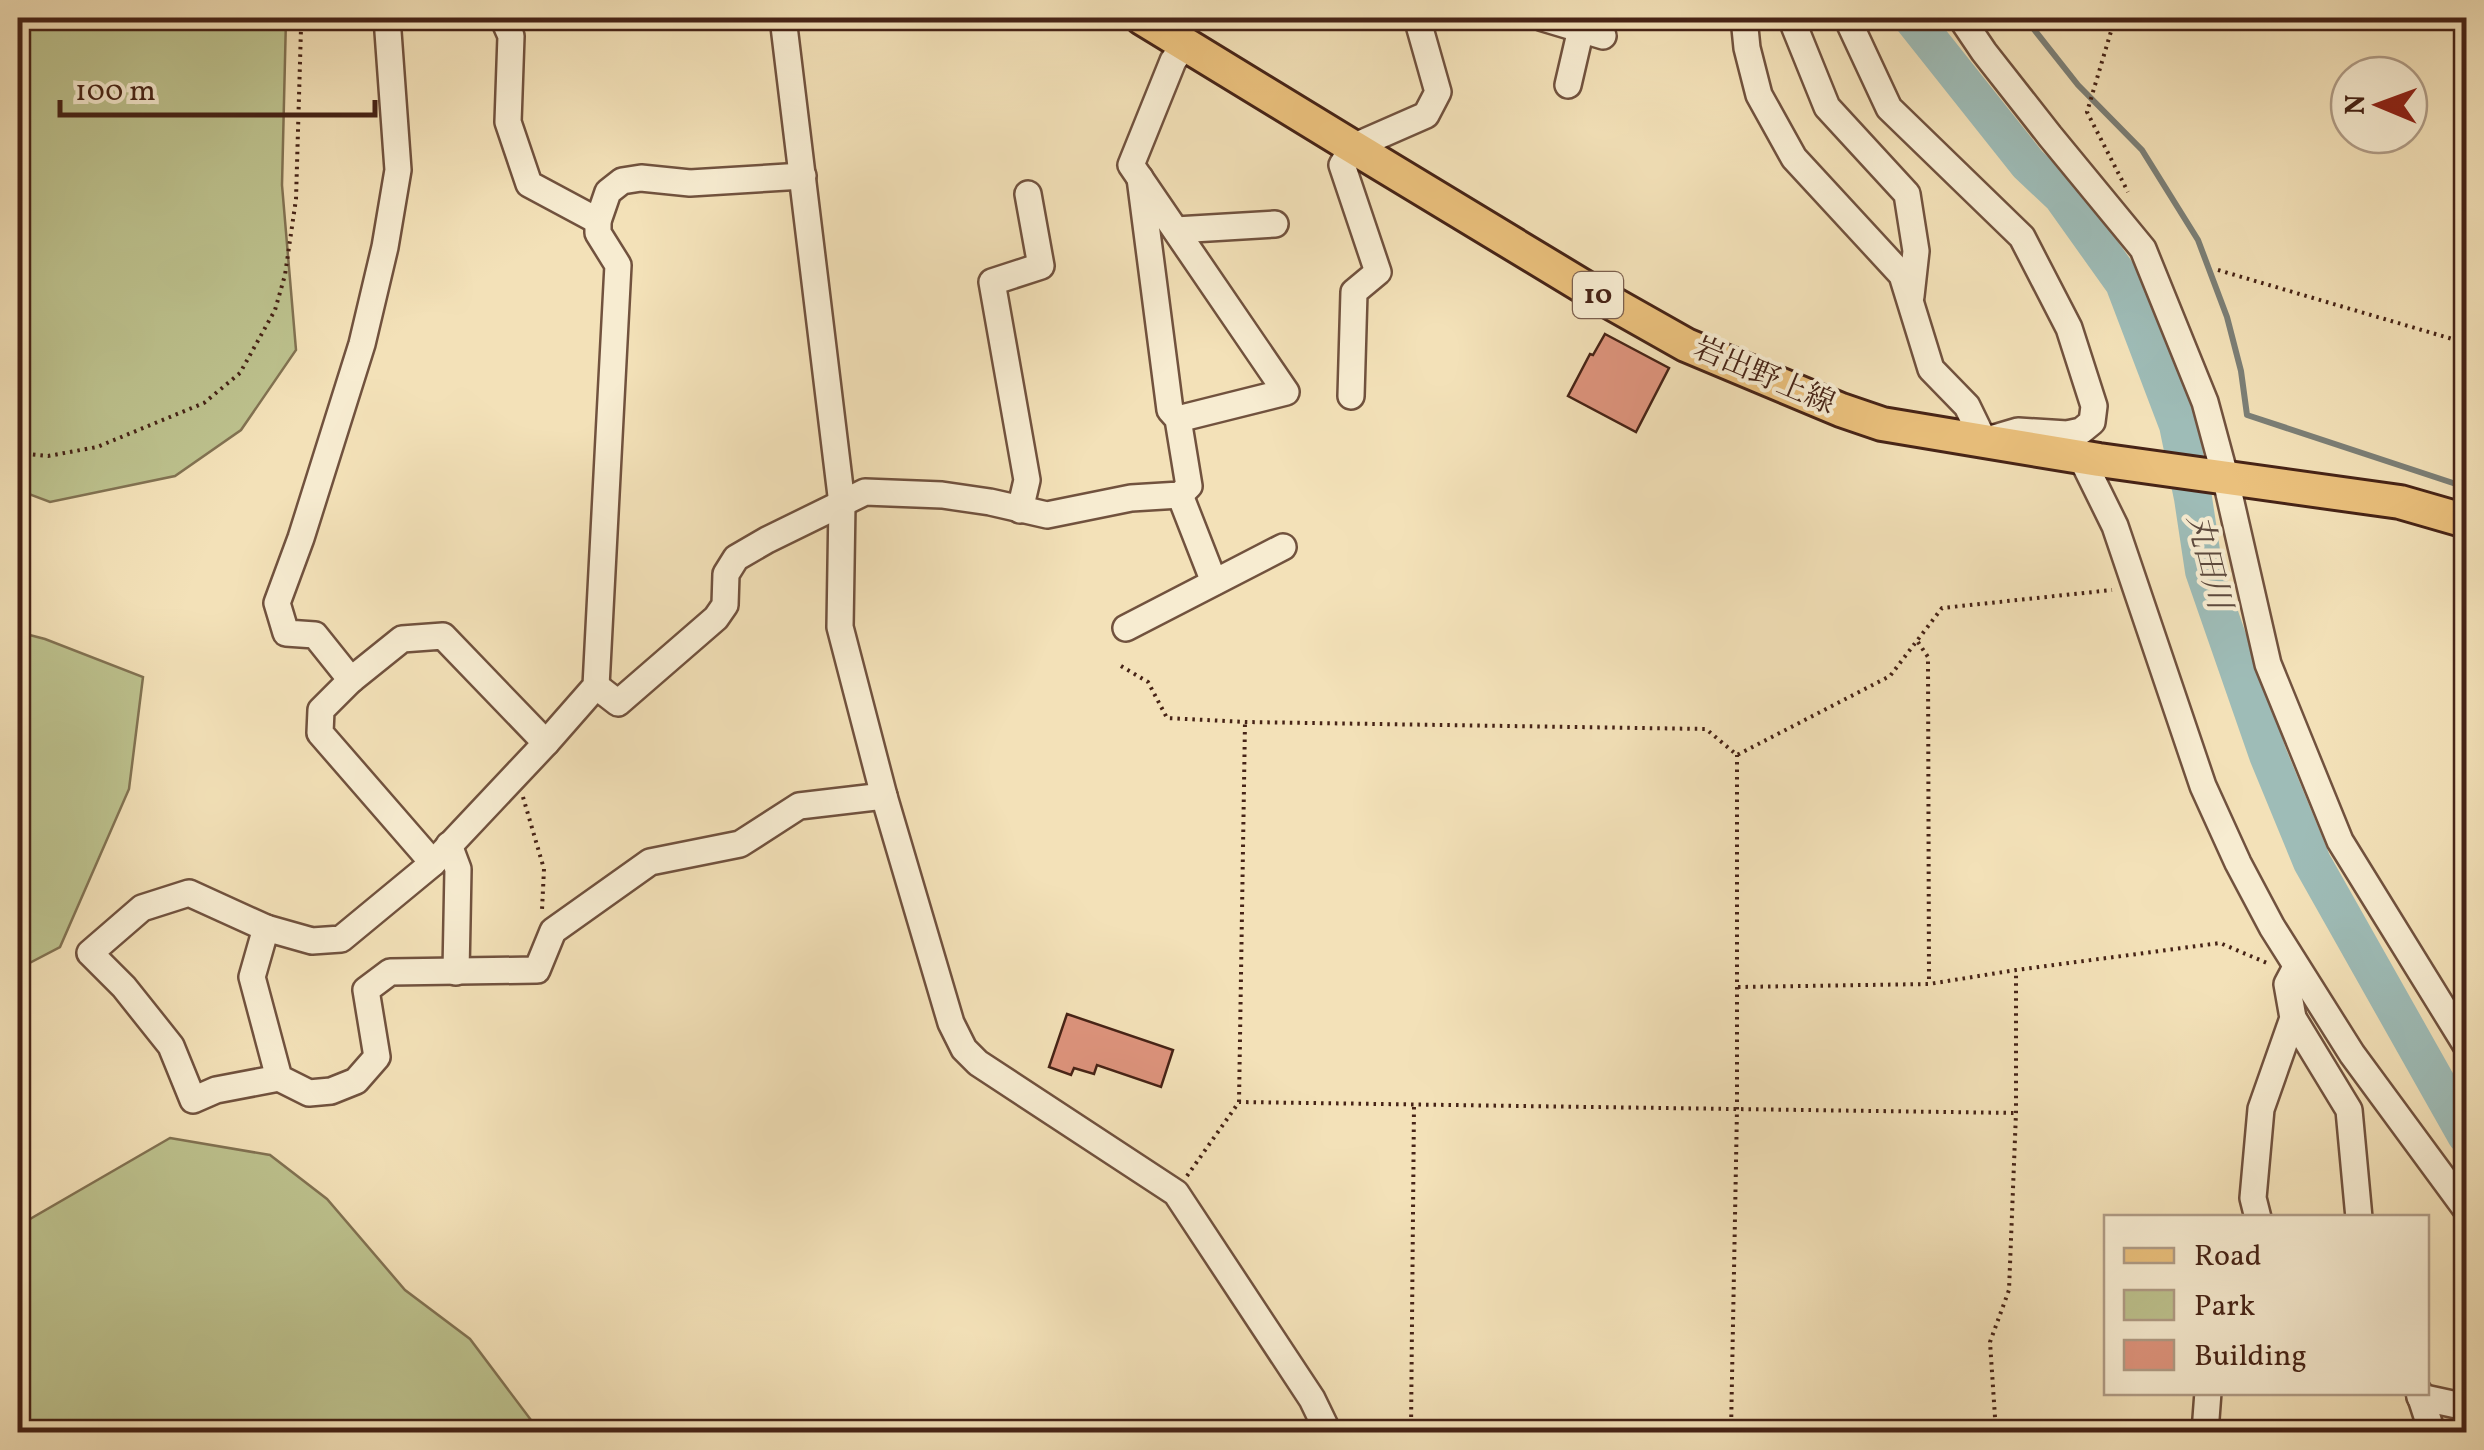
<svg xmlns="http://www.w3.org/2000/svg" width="2484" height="1450" viewBox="0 0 2484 1450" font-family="Vollkorn,'Noto Serif JP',serif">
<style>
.green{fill:#bdc28e;stroke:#827252;stroke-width:2.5}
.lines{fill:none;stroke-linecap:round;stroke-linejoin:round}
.stream{stroke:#7b7f77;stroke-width:6}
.river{stroke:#9ebcb7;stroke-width:38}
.building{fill:#de947d;stroke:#462316;stroke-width:2.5}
.minor-casing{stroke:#71523e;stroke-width:30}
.major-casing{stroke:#462316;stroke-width:38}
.path{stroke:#462316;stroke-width:4;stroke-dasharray:2.5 5;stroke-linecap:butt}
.minor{stroke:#f7ecd1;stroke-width:25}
.major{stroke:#eac07c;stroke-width:32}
.labels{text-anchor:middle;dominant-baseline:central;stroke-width:8;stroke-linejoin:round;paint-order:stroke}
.shield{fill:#f7ecd1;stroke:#7b5f4e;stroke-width:2.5}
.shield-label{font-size:28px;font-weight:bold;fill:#462316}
.street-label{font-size:30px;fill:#462316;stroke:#f7ecd1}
.water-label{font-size:32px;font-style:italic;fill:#5c493e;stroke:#f7ecd1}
</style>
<rect width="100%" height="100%" fill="#f3e1b8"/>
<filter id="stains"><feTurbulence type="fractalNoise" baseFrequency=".002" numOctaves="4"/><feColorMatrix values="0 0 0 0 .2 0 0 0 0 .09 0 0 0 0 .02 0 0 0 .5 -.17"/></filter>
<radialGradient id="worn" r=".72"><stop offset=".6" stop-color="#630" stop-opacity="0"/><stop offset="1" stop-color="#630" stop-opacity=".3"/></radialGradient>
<g class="green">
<path d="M18 18H286L282 185 296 350 241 430 175 476 50 502 18 490Z"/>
<path d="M18 632 45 639 143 677 129 789 60 947 18 969Z"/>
<path d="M170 1138 270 1155 327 1199 405 1290 470 1339 540 1432H18V1226Z"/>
</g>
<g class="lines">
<path class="stream" d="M2025 18 2078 85 2142 150 2198 240 2227 317 2241 371 2247 415 2453 483 2466 485"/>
<path class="river" d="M1912 18 2028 164 2062 196 2124 283 2178 425 2193 498 2204 571 2268 755 2312 862 2466 1135"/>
</g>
<g class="building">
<path d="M1605 334 1669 368 1636 432 1568 396 1590 354 1593 355Z"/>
<path d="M1067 1014 1173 1050 1161 1087 1097 1065 1094 1074 1074 1068 1071 1075 1049 1067Z"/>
</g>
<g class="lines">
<defs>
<g id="minor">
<path d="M503 18 511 36 508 122 529 184 598 221"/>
<path d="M783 18 842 504 840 627 884 796 951 1023 964 1049 978 1063 1176 1193 1312 1399 1328 1432"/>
<path d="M1543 18 1603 36"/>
<path d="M1744 18 1747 48 1759 95 1794 158 1902 275 1931 369 1967 406 1984 441 2018 431 2067 434 2081 431 2092 422 2094 406 2069 328 2022 237 1889 108 1847 18"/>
<path d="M1791 18 1827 107 1907 194 1916 251 1911 296"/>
<path d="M1961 18 1984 52 2050 136 2143 249 2205 402 2225 476 2268 664 2340 841 2466 1045"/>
<path d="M1568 85 1581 29"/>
<path d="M803 176 690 183 641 178 622 181 608 192 598 221V233L618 265 596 686 546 743 433 863 341 939 312 941 266 928 252 977 279 1078 309 1093 331 1091 356 1081 377 1057 366 990 390 972 537 970 553 931 650 862 740 844 799 806 884 796"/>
<path d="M1176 230 1275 224"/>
<path d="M1351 396 1354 292 1378 272 1342 165 1353 147 1426 115 1438 92 1417 18"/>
<path d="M1178 419 1286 392 1131 165 1173 61 1185 44"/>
<path d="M2081 457 2115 526 2203 786 2238 863 2272 927 2352 1054 2466 1209"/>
<path d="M1180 495 1214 582"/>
<path d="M1020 510 1027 480 992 282 1041 266 1028 194"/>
<path d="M1126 628 1283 547"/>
<path d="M351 680 315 635 286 633 277 603 301 538 362 344 385 247 398 170 387 18"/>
<path d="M596 686 618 703 716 618 725 605 726 574 736 558 767 540 865 492 942 495 990 502 1047 515 1131 498 1180 495 1189 486 1178 419 1170 410 1140 178"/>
<path d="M449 845 458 869 456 972"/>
<path d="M433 863 320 733 321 710 351 680 402 639 443 636 546 743"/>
<path d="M266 928 189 893 142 908 90 953 124 987 171 1046 193 1100 216 1090 279 1078"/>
<path d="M2293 1018 2349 1110 2359 1218"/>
<path d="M2258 1218 2253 1198 2261 1109 2293 1018 2287 984 2296 967"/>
<path d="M2419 1392 2432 1432"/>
<path d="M2420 1397 2466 1407"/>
<path d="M2205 1432 2208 1392"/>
</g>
<path id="major" d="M1142 18 1353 147 1594 293 1686 345 1841 410 1882 424 1984 441 2099 460 2400 502 2466 521"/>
</defs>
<use href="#minor" class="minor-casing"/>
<use href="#major" class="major-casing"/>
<g class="path">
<path d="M2115 18 2087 112 2128 192"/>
<path d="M2218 270 2466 343"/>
<path d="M18 453 48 456 97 447 204 403 240 373 275 310 285 275 296 199 301 28 299 18"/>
<path d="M1918 642 1928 657 1929 984"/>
<path d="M1121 666 1148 682 1167 718 1245 722 1706 729 1737 755 1890 676 1942 608 2112 590"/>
<path d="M523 797 544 869 542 910"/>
<path d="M1738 987 1929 984 2016 970 2220 943 2267 963"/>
<path d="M1239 1102 1245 722"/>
<path d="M1187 1176 1239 1102 2016 1113"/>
<path d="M1411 1432 1414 1105"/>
<path d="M1731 1432 1737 1109V755"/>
<path d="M1996 1432 1990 1342 2009 1290 2016 1113V971"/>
</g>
<use href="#minor" class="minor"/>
<use href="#major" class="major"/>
</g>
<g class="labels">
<rect class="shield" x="1573" y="272" width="50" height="46" rx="8"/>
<g class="shield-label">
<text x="1598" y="295">10</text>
</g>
<g class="street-label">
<text transform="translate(1764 377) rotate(23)">岩出野上線</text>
</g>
<g class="water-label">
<text transform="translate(2207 562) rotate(76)">丸田川</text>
</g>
</g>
<rect width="2484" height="1450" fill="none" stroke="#f3e1b8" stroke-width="60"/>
<rect x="20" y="20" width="2444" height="1410" fill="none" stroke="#462316" stroke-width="5"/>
<rect x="30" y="30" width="2424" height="1390" fill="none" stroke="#462316" stroke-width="2.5"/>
<rect x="2104" y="1215" width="325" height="180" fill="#f7ecd1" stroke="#b09c86" stroke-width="2.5"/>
<rect x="2124" y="1248" width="50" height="15" fill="#eac07c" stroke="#b09c86" stroke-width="2.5"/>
<text x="2194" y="1265" font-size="30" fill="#462316">Road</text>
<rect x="2124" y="1290" width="50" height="30" fill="#bdc28e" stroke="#b09c86" stroke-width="2.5"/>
<text x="2194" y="1315" font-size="30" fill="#462316">Park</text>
<rect x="2124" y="1340" width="50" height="30" fill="#de947d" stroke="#b09c86" stroke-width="2.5"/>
<text x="2194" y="1365" font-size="30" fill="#462316">Building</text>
<g transform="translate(2379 105) rotate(271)"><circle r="48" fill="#f7ecd1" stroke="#b09c86" stroke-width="2.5"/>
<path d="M0-8L18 38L0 25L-18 38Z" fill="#8f2418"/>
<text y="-15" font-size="28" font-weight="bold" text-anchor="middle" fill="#462316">N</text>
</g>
<path d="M60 100v15h315v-15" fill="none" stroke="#462316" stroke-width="5"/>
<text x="75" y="100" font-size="30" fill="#462316" stroke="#f7ecd1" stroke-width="8" paint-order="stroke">100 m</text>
<rect width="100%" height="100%" filter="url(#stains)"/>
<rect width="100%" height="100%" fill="url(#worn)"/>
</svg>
